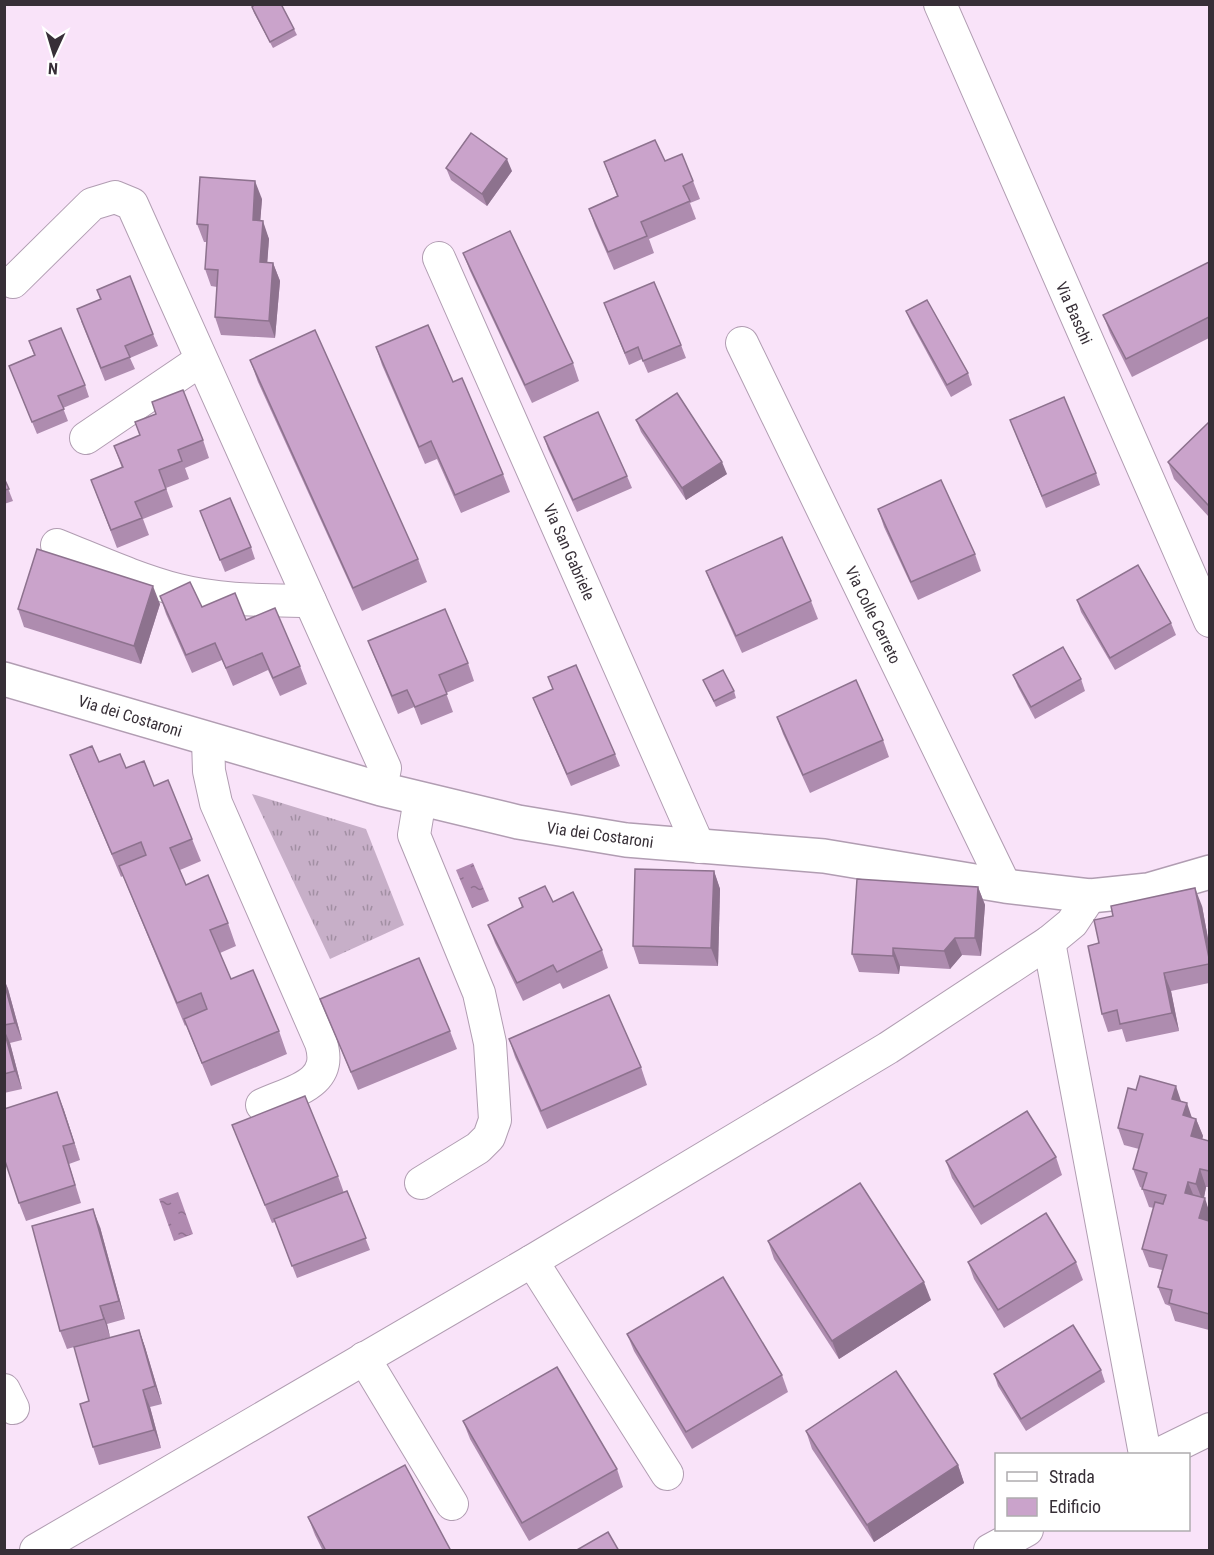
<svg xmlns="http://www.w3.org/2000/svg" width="1214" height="1555" viewBox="0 0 1214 1555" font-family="'Roboto Condensed',sans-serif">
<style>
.grass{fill:url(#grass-tufts)}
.water{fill:url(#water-ripples)}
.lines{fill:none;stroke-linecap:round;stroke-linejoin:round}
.minor-casing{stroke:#b19db2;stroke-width:34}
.tertiary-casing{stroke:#b19db2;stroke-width:36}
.minor{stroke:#fff;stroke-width:32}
.tertiary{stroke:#fff;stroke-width:33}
.wall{fill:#ae8caf}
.shaded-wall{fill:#8d728e}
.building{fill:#caa3cb;stroke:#8d728e;stroke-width:1.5}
.labels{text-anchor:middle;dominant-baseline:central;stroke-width:5;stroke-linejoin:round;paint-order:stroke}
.street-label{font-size:16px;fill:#372f37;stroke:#fff}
</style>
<defs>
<pattern id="grass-tufts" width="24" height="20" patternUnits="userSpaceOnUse" patternTransform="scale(1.5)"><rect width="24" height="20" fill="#c7afc8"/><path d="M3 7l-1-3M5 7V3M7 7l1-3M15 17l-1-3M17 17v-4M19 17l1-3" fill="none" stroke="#a28fa3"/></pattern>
<pattern id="water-ripples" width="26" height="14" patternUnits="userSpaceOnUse" patternTransform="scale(1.5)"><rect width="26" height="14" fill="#b08ab0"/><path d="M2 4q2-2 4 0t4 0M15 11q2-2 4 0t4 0" fill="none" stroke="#907190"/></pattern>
</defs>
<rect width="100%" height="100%" fill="#f9e3f9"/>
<path class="grass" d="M252 794 366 829 404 925 330 959Z"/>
<g class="water">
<path d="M473 863 489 901 472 908 456 870Z"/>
<path d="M178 1192 193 1234 174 1241 159 1199Z"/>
</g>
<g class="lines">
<defs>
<g id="minor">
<path d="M940 4 1210 621"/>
<path d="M439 258 699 847"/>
<path d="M13 282 92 204 115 197 132 204 385 768 381 789"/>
<path d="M742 343 1005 886"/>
<path d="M86 438 201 360"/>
<path d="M57 545C97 561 136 579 178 590 221 601 266 600 310 601"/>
<path d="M208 740 209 771 216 803 321 1043C334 1085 292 1091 262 1105"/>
<path d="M420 799 414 835 479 993 490 1043 495 1120 489 1137 478 1148 421 1183"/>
<path d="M1049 942 1145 1454"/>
<path d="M532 1261 667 1474"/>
<path d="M364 1358 452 1504"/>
<path d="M4 1390 13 1408"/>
<path d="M1159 1454 1210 1429"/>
<path d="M36 1550 532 1261 888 1048 1049 942 1072 923 1090 896"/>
<path d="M990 1550 1027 1530"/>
</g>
<path id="tertiary" d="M4 679 381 789 518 822 626 840 824 856 1005 886 1090 896 1148 890 1210 872"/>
</defs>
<use href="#minor" class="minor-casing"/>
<use href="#tertiary" class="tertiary-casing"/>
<use href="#minor" class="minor"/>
<use href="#tertiary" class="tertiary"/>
</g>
<g class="wall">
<path d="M252 7 294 29 297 35 273 48 254 13Z"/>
<path d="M665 161 693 181 700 199 690 203 696 219 649 239 654 253 614 270 595 226 589 209 617 196 604 162Z"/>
<path d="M446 168 512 171 487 206 451 180Z"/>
<path d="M262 199 260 221 269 239 267 263H273L280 281 275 338 221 335 215 317 217 287 211 286 205 269 207 242H204L197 224Z"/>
<path d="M463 253 573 363 579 381 532 403 470 271Z"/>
<path d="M1209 262V338L1132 377 1110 333 1103 315Z"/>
<path d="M97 290 153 334 158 346 130 358 135 369 105 381 81 321 100 299Z"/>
<path d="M604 303 681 345 686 358 648 373 642 359 629 365Z"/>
<path d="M906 311 968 373 972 385 951 397 911 323Z"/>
<path d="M29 341 85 385 89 397 63 408 68 421 37 434 9 366 34 355Z"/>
<path d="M376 347 453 382 503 474 510 492 461 513 437 459 425 464 382 365Z"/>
<path d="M250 360 418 559 427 582 362 611 258 382Z"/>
<path d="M636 420 727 474 686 500 641 432Z"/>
<path d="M1010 420 1096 473 1100 485 1046 508Z"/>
<path d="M135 422 203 440 209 458 185 468 189 479 166 488 173 507 143 519 149 535 117 548 91 480 122 468 114 446 140 436Z"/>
<path d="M1209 422V517L1174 479 1168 462Z"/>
<path d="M544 437 627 476 632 488 577 512 548 449Z"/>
<path d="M4 478 13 501 4 504Z"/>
<path d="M878 509 975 554 981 571 918 600 884 527Z"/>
<path d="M200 511 251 547 255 559 225 572Z"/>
<path d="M706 571 811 601 818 619 742 653 713 589Z"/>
<path d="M160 596 246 620 300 666 307 684 280 696 268 670 233 686 222 660 192 673 166 614Z"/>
<path d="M1077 600 1171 623 1176 635 1115 670 1081 612Z"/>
<path d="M160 604 141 664 24 627 18 609Z"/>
<path d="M368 641 468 663 474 681 446 693 453 712 421 725 414 707 398 714Z"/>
<path d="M1013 675 1081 679 1085 691 1035 719 1018 687Z"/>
<path d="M548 677 615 754 620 766 571 786 533 698 553 689Z"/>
<path d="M703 680 734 691 736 698 716 707Z"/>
<path d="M777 717 883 740 889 757 810 793 783 734Z"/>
<path d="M70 755 126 768 154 786 192 839 201 861 180 870 186 885 228 923 236 946 220 953 231 979 279 1031 287 1054 211 1086 186 1025 185 1026 123 876 121 877 79 778Z"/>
<path d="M714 871 720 889 718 966 639 964 633 946Z"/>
<path d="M978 887 985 905 981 956 962 955 950 969 900 966 899 974 859 972 852 954Z"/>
<path d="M519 898 553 902 602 950 608 968 563 989 560 983 523 1001 495 943 488 925 522 908Z"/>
<path d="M1202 906 1209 944V983L1171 991 1179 1031 1126 1042 1122 1029 1108 1032 1102 1014 1099 943Z"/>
<path d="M4 979 8 989 22 1040 10 1043 22 1089 4 1093Z"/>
<path d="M320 999 450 1031 457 1049 358 1090Z"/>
<path d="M509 1039 641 1067 647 1085 547 1129 515 1057Z"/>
<path d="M57 1092 80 1160 69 1164 81 1203 26 1221 19 1203Z"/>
<path d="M1182 1101 1192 1118 1196 1119 1203 1136 1202 1139 1209 1141V1187H1206L1204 1198 1209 1211V1330L1175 1321 1170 1306 1165 1304 1158 1287 1162 1270 1149 1267 1142 1249 1154 1208 1149 1207 1142 1188 1140 1187 1133 1169 1139 1149 1124 1145 1118 1128Z"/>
<path d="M232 1125 338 1176 344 1193 347 1191 370 1250 297 1278 275 1222 272 1223Z"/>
<path d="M1056 1157 1062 1175 981 1225 952 1178 946 1161Z"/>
<path d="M100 1227 125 1319 107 1324 110 1337 67 1349 60 1331Z"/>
<path d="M768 1241 931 1300 839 1359 774 1259Z"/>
<path d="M968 1262H1076L1083 1280 1004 1328 974 1279Z"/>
<path d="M139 1330 145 1347 162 1404 150 1407 161 1448 99 1465 93 1447 89 1401Z"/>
<path d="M627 1334 782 1375 788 1392 692 1449 634 1351Z"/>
<path d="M1101 1370 1105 1382 1026 1431 998 1386 994 1374Z"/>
<path d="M463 1421 617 1469 623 1487 529 1541 470 1439Z"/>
<path d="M806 1431 958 1465 964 1483 874 1542 812 1449Z"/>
<path d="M308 1517 451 1551H323L315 1535Z"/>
</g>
<g class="shaded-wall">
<path d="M507 159 512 171 487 206 482 194Z"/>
<path d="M255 181 262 199 259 238 253 220Z"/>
<path d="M263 221 269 239 266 280 260 262Z"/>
<path d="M273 263 280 281 275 338 269 321Z"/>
<path d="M722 462 727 474 686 500 682 488Z"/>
<path d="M153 586 160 604 141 664 134 646Z"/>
<path d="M714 871 720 889 718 966 711 948Z"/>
<path d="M978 887 985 905 981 956 975 938Z"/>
<path d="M1195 888 1202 906 1209 944V958Z"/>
<path d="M955 938 962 955 950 969 944 951Z"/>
<path d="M893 948 900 966 899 974 893 956Z"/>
<path d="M1164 973 1171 991 1179 1031 1172 1013Z"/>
<path d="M4 979 8 989 22 1040 15 1023Z"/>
<path d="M4 1029 10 1043 22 1089 15 1071Z"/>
<path d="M1176 1086 1182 1104 1172 1099Z"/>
<path d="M57 1092 64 1110 80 1160 74 1143Z"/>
<path d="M1187 1103 1193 1121 1183 1115Z"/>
<path d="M1196 1119 1203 1136 1198 1154 1191 1136Z"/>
<path d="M1200 1169 1206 1187 1203 1202 1196 1184Z"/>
<path d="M1188 1182 1195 1199 1185 1193Z"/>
<path d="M1205 1198 1209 1211V1221L1199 1218Z"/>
<path d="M93 1209 100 1227 125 1319 119 1301Z"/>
<path d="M924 1282 931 1300 839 1359 832 1341Z"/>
<path d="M100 1306 107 1324 110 1337 104 1319Z"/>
<path d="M139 1330 145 1347 162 1404 155 1386Z"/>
<path d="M143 1390 150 1407 161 1448 154 1430Z"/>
<path d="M958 1465 964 1483 874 1542 867 1525Z"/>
</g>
<g class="building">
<path d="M255 4H281L294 29 270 42 252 7Z"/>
<path d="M471 133 507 159 482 194 446 168Z"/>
<path d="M655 140 665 161 682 154 693 181 683 186 690 201 641 222 647 236 608 252 589 209 618 196 604 162Z"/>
<path d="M200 177 255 181 253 220 263 221 260 262 273 263 269 321 215 317 218 270 205 269 208 225 197 224Z"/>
<path d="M510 231 573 363 525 385 463 253Z"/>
<path d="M1209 262V317L1126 359 1103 315Z"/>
<path d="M130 276 153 334 125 346 130 357 101 368 77 309 101 299 97 290Z"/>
<path d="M654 282 681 345 643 361 638 347 625 353 604 303Z"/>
<path d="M927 300 968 373 947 385 906 311Z"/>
<path d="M428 325 453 382 462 378 503 474 455 495 431 441 419 447 376 347Z"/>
<path d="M61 328 85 385 58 396 64 409 32 422 9 366 35 355 29 341Z"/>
<path d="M315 330 418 559 353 588 250 360Z"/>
<path d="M183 390 203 440 178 450 182 461 159 470 166 489 135 502 142 518 111 530 91 480 123 467 114 446 140 435 135 422 156 414 152 402Z"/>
<path d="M677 393 722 462 682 488 636 420Z"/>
<path d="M1064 397 1096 473 1042 496 1010 420Z"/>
<path d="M598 412 627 476 573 500 544 437Z"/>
<path d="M1209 422V506L1168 462Z"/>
<path d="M4 478 9 489 4 490Z"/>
<path d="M941 480 975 554 911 582 878 509Z"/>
<path d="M230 498 251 547 220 560 200 511Z"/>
<path d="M782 537 811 601 736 636 706 571Z"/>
<path d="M37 549 153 586 134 646 18 609Z"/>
<path d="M1138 565 1171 623 1110 658 1077 600Z"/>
<path d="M190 582 202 607 235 593 246 620 275 608 300 666 273 678 262 653 226 668 215 643 186 655 160 596Z"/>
<path d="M445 609 468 663 439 675 447 694 415 707 407 690 392 696 368 641Z"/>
<path d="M1063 647 1081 679 1031 707 1013 675Z"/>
<path d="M576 665 615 754 567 774 533 698 553 689 548 677Z"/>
<path d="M723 670 734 691 714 701 703 680Z"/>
<path d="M856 680 883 740 803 775 777 717Z"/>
<path d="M92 746 99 762 120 754 126 768 144 761 154 786 168 780 192 839 170 848 186 885 208 875 228 923 210 930 231 979 253 970 279 1031 202 1063 184 1019 207 1009 201 993 177 1003 119 866 146 855 141 842 112 854 70 755Z"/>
<path d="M635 869 714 871 711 948 633 946Z"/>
<path d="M857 879 978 887 975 938H955L944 951 893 948V956L852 954Z"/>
<path d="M545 886 553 902 573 892 602 950 557 972 553 965 517 983 488 925 523 907 519 898Z"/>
<path d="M1195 888 1209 958V964L1164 973 1172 1013 1120 1024 1117 1010 1102 1014 1088 946 1099 943 1094 920 1113 916 1111 906Z"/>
<path d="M419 958 450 1031 351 1072 320 999Z"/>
<path d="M4 982 15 1023 4 1025Z"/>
<path d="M609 995 641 1067 541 1111 509 1039Z"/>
<path d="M4 1030 15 1071 4 1074Z"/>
<path d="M1140 1076 1176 1086 1172 1099 1187 1103 1183 1115 1196 1119 1191 1136 1209 1141V1171L1200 1169 1196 1184 1188 1182 1185 1193 1205 1198 1199 1218 1209 1221V1314L1169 1303 1172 1290 1158 1287 1167 1255 1142 1249 1155 1202 1163 1204 1166 1195 1142 1189 1147 1173 1133 1169 1143 1134 1118 1128 1128 1088 1136 1090Z"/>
<path d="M57 1092 74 1143 63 1146 75 1185 19 1203 4 1158V1109Z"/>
<path d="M305 1096 338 1176 265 1205 232 1125Z"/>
<path d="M1027 1111 1056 1157 974 1207 946 1161Z"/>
<path d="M860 1183 924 1282 832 1341 768 1241Z"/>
<path d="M347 1191 366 1238 292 1266 274 1219Z"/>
<path d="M93 1209 119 1301 100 1306 104 1319 60 1331 32 1226Z"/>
<path d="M1046 1213 1076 1262 998 1310 968 1262Z"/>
<path d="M723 1277 782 1375 686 1432 627 1334Z"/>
<path d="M1073 1325 1101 1370 1021 1419 994 1374Z"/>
<path d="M139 1330 155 1386 143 1390 154 1430 93 1447 80 1404 89 1401 74 1347Z"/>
<path d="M557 1367 617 1469 522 1523 463 1421Z"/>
<path d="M896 1371 958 1465 867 1525 806 1431Z"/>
<path d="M405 1465 451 1551H326L308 1517Z"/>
<path d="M608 1532 619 1551H575Z"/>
</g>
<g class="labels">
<g class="street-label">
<text transform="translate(1074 313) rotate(66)">Via Baschi</text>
<text transform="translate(569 552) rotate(66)">Via San Gabriele</text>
<text transform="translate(873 615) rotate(64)">Via Colle Cerreto</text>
<text transform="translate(130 716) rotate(17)">Via dei Costaroni</text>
<text transform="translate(600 835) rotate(8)">Via dei Costaroni</text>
</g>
</g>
<rect width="1214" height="1555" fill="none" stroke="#372f37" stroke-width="12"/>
<rect x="995" y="1453" width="195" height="78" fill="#ffffff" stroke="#afacaf" stroke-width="1.5"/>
<rect x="1007" y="1472" width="30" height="9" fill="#ffffff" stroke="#afacaf" stroke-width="1.5"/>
<text x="1049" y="1483" font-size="18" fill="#372f37">Strada</text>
<rect x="1007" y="1498" width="30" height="18" fill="#caa3cb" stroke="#afacaf" stroke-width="1.5"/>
<text x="1049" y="1513" font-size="18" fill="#372f37">Edificio</text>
<g transform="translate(54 54) rotate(184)" stroke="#ffffff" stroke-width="4.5" paint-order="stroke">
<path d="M0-4.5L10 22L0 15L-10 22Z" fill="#372f37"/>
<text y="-9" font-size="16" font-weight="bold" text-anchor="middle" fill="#372f37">N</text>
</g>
</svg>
